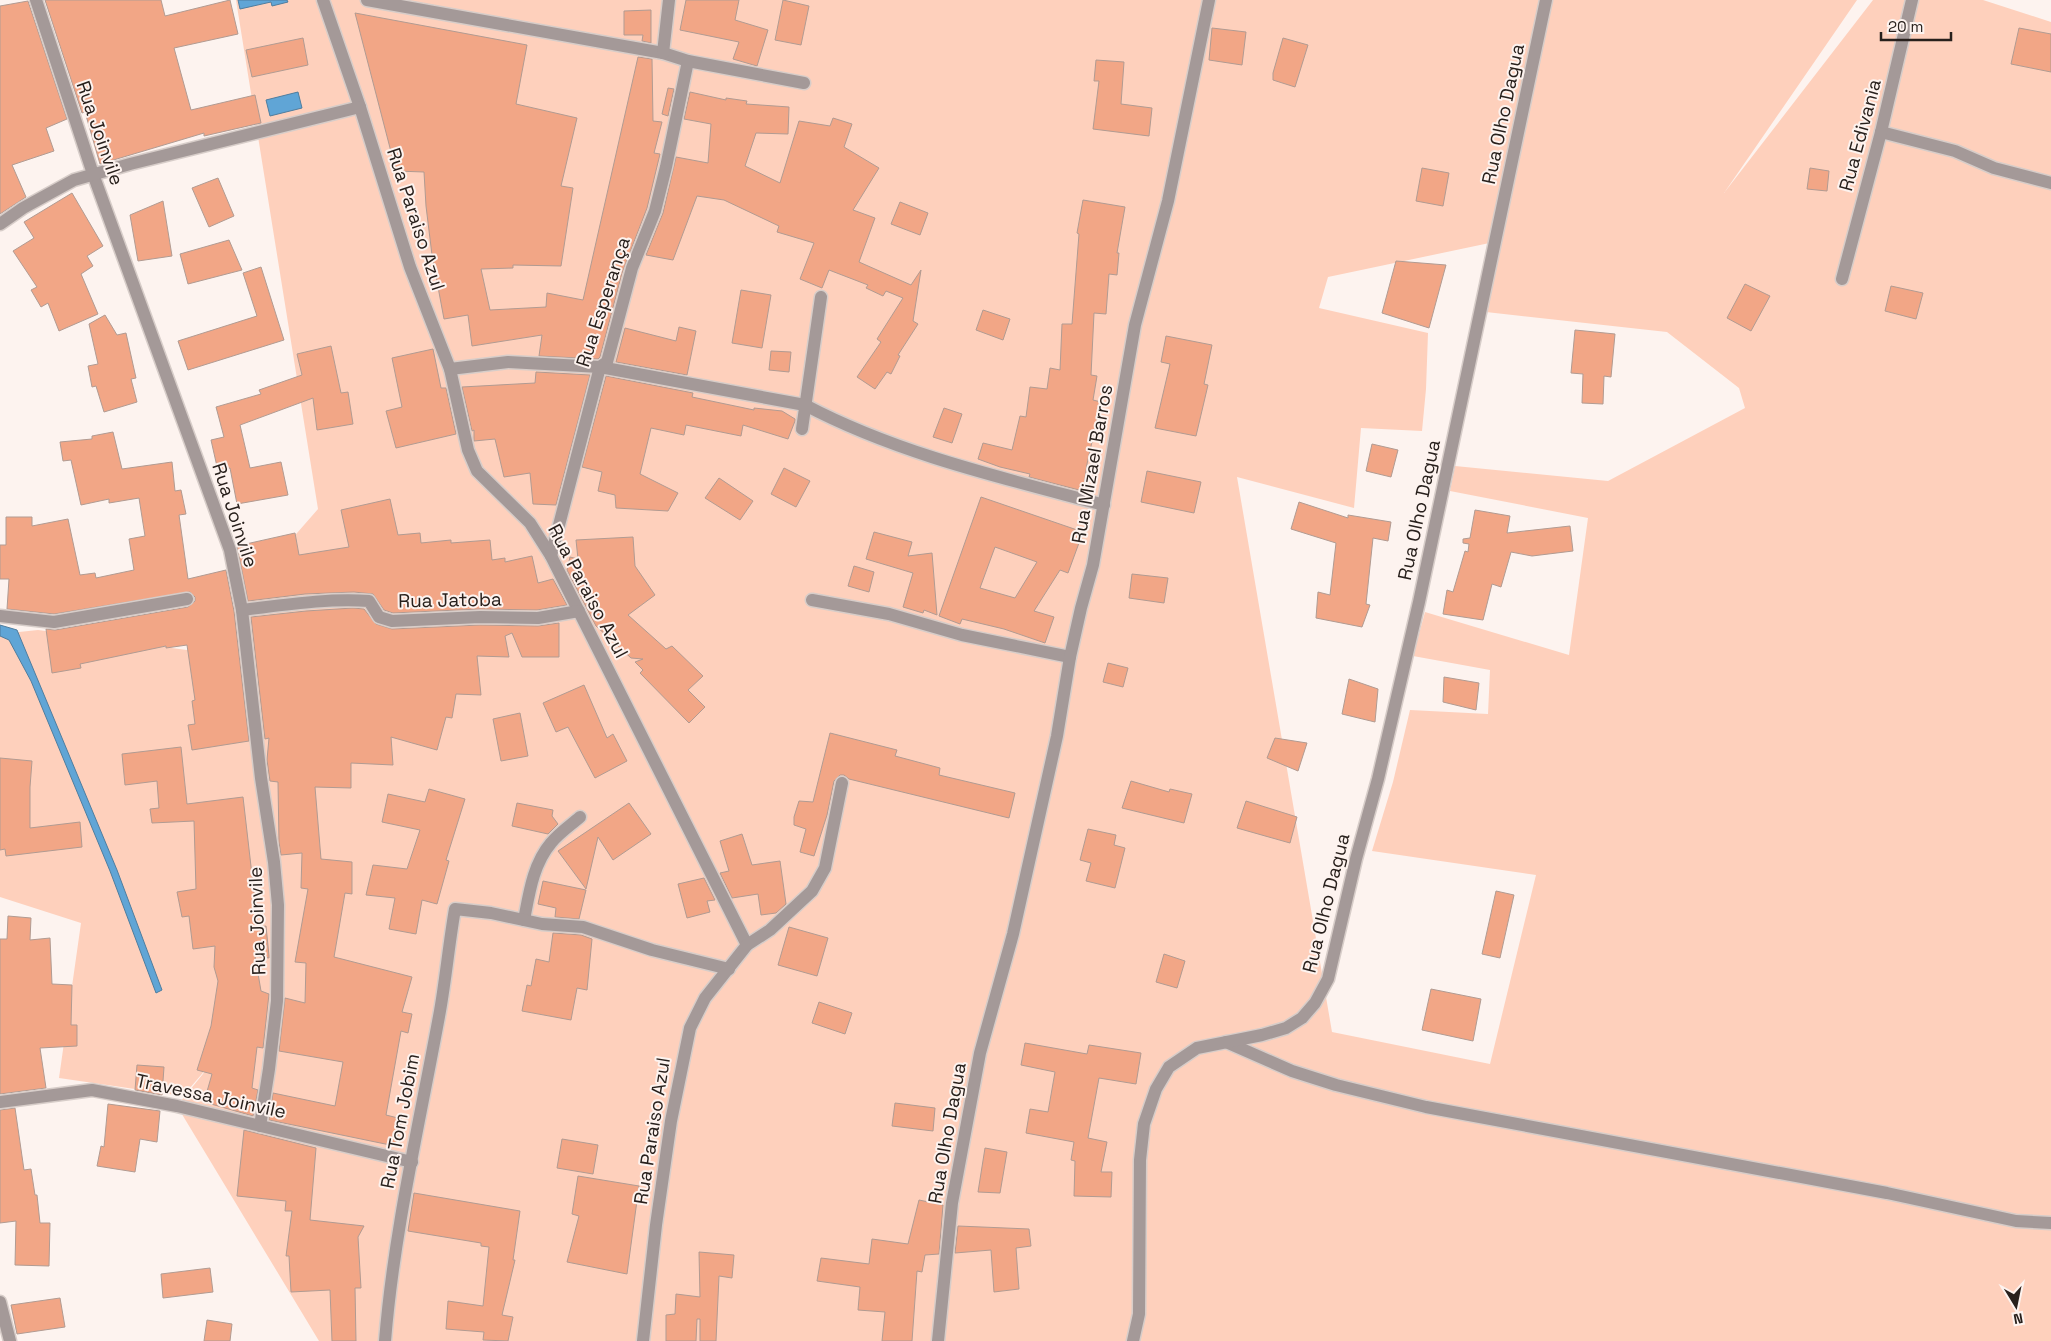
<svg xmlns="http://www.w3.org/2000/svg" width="2051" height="1341" viewBox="0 0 2051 1341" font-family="'Space Grotesk',sans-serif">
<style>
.green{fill:#fed0bc;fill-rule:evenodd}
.water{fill:#60a5d6;stroke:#4f7d9e}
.building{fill:#f2a686;stroke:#b19b92;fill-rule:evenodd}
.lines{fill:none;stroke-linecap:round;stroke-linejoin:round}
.minor-casing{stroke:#d7cdc9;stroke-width:15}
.minor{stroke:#a49998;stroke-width:12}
.labels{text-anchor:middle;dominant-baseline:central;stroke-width:4;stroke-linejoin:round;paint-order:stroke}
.street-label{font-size:19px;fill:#28201c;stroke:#fdf3ef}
</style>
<rect width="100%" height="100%" fill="#fdf3ef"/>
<path class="green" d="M236 0H1857L1724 193 1873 0H1983L2051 22V1341H319L177 1106 219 1054 183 1096 59 1078 81 923 0 897V634L38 630 194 651 318 509ZM1499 241 1486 312 1667 332 1739 388 1745 408 1608 481 1455 466 1450 491 1588 518 1569 655 1425 612 1413 656 1490 670 1488 714 1410 710 1393 782 1372 851 1536 875 1490 1064 1332 1032 1237 477 1354 508 1361 428 1422 431 1426 389 1428 333 1319 308 1328 277Z"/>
<g class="water">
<path d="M238 0H287L288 2 272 6 271 2 240 9Z"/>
<path d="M298 92 302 108 270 116 266 100Z"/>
<path d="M0 625 17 630 117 870 162 990 156 993 110 871 31 681 9 640 0 636Z"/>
</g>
<g class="building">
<path d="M45 0H161L165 16 230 0 238 34 174 48 191 110 255 95 261 123 204 136V133L100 164 85 112 82 113Z"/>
<path d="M686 0H739L735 20 768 30 757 66 733 59 739 42 680 30Z"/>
<path d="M783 0 809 6 801 45 775 40Z"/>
<path d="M28 1 67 119 46 128 54 151 12 165 26 197 0 214V6Z"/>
<path d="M651 10V43L642 41 643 35H624V11Z"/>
<path d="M355 13 527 45 516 104 577 118 561 186 573 188 561 266 513 265V268L481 269 490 310 546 307 547 293 583 300 638 57 652 59 653 121 662 122 654 153 660 154 647 208 622 273 600 357 598 359 539 356 542 335 472 346 468 315 444 319 432 255 426 206 424 172 396 171Z"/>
<path d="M1212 28 1246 32 1242 65 1209 60Z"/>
<path d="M2019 28 2051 34V72L2011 64Z"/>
<path d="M303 38 308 65 252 77 246 50Z"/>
<path d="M1283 38 1308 45 1295 87 1273 80V73Z"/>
<path d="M1096 60 1124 62 1121 104 1152 108 1149 136 1093 129 1099 81H1094Z"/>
<path d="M668 88 674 89 668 116 662 114Z"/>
<path d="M690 92 726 100V98L747 101 746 104 789 107 788 134 756 133 745 166 780 183 799 121 830 126 833 118 852 124 844 147 879 168 853 210 875 218 859 262 911 285 921 270 913 321 918 324 898 355 900 356 891 374 887 372 875 389 857 377 881 342 877 339 903 298 886 291 883 296 866 288 868 285 829 270 822 288 800 279 814 243 777 232 779 226 724 200 697 196 673 260 646 255 663 213 676 157 708 163 711 124 684 119Z"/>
<path d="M1422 168 1449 173 1443 206 1416 201Z"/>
<path d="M1810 168 1829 171 1827 191 1807 189Z"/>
<path d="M218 178 234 216 209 227 192 188Z"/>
<path d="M72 193 103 246 87 256 93 266 81 274 98 314 59 331 48 303 41 307 31 290 37 287 13 251 34 238 24 222Z"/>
<path d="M1083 200 1125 207 1117 253H1119L1117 275 1109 274 1106 314 1094 313 1091 375 1097 376 1093 400 1101 402 1087 464 1083 491 1029 477 1030 474 1000 467 978 459 983 443 1012 450 1020 416 1026 417 1030 387 1047 389 1050 368 1060 370 1062 324H1072L1079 234 1077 233Z"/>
<path d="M163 201 172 256 138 261 130 215Z"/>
<path d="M900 202 928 213 920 235 891 224Z"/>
<path d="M229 240 242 270 188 284 180 254Z"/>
<path d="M1396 261 1446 265 1429 328 1382 313Z"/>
<path d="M261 267 284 340 188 370 178 341 257 316 243 273Z"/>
<path d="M1745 284 1770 296 1751 331 1727 318Z"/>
<path d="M1891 286 1923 293 1916 319 1885 311Z"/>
<path d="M741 290 771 295 762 348 732 343Z"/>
<path d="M983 310 1010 319 1003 340 976 330Z"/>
<path d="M105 315 117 335 126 333 136 378 131 379 137 402 104 412 96 386 92 387 88 366 98 364 89 324Z"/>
<path d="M679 327 696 331 687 375 616 362 625 328 676 341Z"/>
<path d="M1575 330 1615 334 1611 377 1604 376 1603 404 1582 403 1583 374 1571 373Z"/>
<path d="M1166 336 1212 345 1204 384 1208 385 1196 436 1155 428 1170 364 1161 362Z"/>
<path d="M331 346 341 393 348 392 353 424 317 430 313 398 240 425 250 468 281 462 288 495 237 504 230 468 218 471 211 440 224 437 216 407 261 394 259 390 302 375 297 354Z"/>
<path d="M433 349 441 388H446L456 434 396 448 386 411 402 407 392 358Z"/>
<path d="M771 351 791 352 789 372 769 370Z"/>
<path d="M536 372 590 375 556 505 533 504 530 473 504 477 495 439 474 441V430L472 431 462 387 535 383Z"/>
<path d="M606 376 693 393 692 397 754 410V408L782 411 795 419V421L788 439 743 425 741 436 686 425 684 435 651 428 640 474 678 493 668 511 616 508 615 495 598 491 602 472 582 467Z"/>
<path d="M944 408 962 414 952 443 933 437Z"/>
<path d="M113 432 122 469 172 462 175 491 181 490 186 514 179 515 188 579 226 570 234 611 249 741 192 750 188 725 195 724 192 701 195 700 187 645 166 648V646L80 664 81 668 52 673 46 629 55 630 188 607 195 601V597L190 592 54 614 7 609 9 579H0V545H6V517H32V526L68 519 80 575 95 573 96 578 134 570 129 539 145 536 139 498 109 503V499L81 505 71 460 63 461 60 442 92 439V436Z"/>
<path d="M1372 444 1398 450 1391 477 1366 471Z"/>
<path d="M784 468 810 481 796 507 771 494Z"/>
<path d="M1147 471 1201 482 1194 513 1141 502Z"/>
<path d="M719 478 753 501 740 520 705 498Z"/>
<path d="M981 497 1083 532 1068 573 1060 570 1034 611 1054 617 1045 643 1004 629 962 619 960 624 939 616ZM995 547 1037 562 1015 598 980 588Z"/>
<path d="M390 499 398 535 420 533 421 543 451 540V543L490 540 492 560 505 558V562L532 556 538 583 553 579 567 605 537 610 480 609 393 613 384 610 373 594 354 592 305 594 248 601 237 546 295 533 299 555 349 547 341 510Z"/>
<path d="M1299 502 1348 518V515L1391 522 1388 541 1373 538 1366 604 1370 605 1362 627 1316 618 1318 592 1330 595 1336 543 1291 529Z"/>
<path d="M1475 510 1510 516 1507 533 1570 526 1573 551 1532 556 1511 552 1501 587 1492 584 1483 620 1443 614 1447 590 1453 592 1465 551 1468 552 1469 544 1463 543V539L1470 538Z"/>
<path d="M874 532 912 542 908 556 932 553 937 615 924 610 923 613 903 607 913 573 866 559Z"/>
<path d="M633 537 635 566 655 595 628 615 666 649 672 646 703 676 688 690 705 707 689 723 640 673 643 670 635 662 643 659 631 658 596 626 567 570 570 557 578 559 576 540Z"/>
<path d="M854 566 874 572 869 592 848 586Z"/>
<path d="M1132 574 1168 578 1164 603 1129 598Z"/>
<path d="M353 608 364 609 376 624 392 629 480 625 538 626 559 623V657H522L512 633 505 636 509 657 477 656 481 695 456 694 452 718 446 717 437 750 391 737 393 765 351 763V788L315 787 321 859 352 862V894L345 893 334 957 412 977 402 1012 412 1014 408 1033 401 1031 386 1115 402 1119 395 1146 269 1120 273 1093 335 1106 343 1062 279 1051 285 998 305 1003 306 963 295 962 308 889 301 888 302 853 281 855 279 842 278 782 270 781 267 760 269 738 265 739 251 617 306 611Z"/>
<path d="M1108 663 1128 668 1123 687 1103 682Z"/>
<path d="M1444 677 1479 683 1476 710 1443 702Z"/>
<path d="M1349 679 1378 689 1375 722 1342 714Z"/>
<path d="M584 685 607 738 613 734 627 761 595 778 568 727 556 732 543 703Z"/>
<path d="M520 713 528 756 501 761 493 719Z"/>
<path d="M830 733 897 750 895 756 940 768 939 775 1015 793 1009 818 849 779 844 775H840L834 781 827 815 814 856 800 852 806 829 794 825V817L799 801 813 802Z"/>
<path d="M1275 738 1307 743 1298 771 1267 758Z"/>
<path d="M181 747 187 804 243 797 258 927 266 926 269 956V958L255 956 261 991 269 994 263 1048 257 1047 252 1088 258 1090 253 1116 204 1102 212 1074 197 1070 211 1026 218 981 214 967 215 946 193 949 189 916 182 917 177 892 196 889 194 821 152 823 150 809 159 808 157 781 125 785 122 754Z"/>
<path d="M0 758 32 761 30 787V828L80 822 82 847 6 856 5 849 0 850Z"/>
<path d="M1131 781 1169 792 1170 789 1192 794 1184 823 1122 808Z"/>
<path d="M429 789 465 799 446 860 449 861 437 904 422 900 416 934 389 929 395 898 366 895 373 865 407 869 420 830 382 822 388 794 425 802Z"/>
<path d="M1246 801 1297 817 1290 843 1237 828Z"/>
<path d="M517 803 553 810 552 816 558 824 548 834 512 826Z"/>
<path d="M629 803 651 834 613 860 598 837 586 889 558 851Z"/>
<path d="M1088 829 1116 835 1114 845 1125 848 1115 888 1086 881 1091 863 1080 860Z"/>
<path d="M742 834 752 865 780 861 786 904 776 913 761 915 758 894 732 898 720 873 729 871 720 841Z"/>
<path d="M704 878 715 900 707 901 710 912 687 918 678 884Z"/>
<path d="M543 881 586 890 579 919 555 917 556 908 538 904Z"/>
<path d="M1496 891 1514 895 1500 958 1482 954Z"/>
<path d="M8 916 31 918 30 940 50 938 52 984 72 985 71 1025H77V1046L40 1048 46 1088 0 1094V939H7Z"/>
<path d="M789 927 828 938 817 976 778 965Z"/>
<path d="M553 933 581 935 592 939 587 990 577 988 571 1020 522 1011 527 985 531 986 536 959 549 962Z"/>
<path d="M1164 954 1185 961 1177 988 1156 982Z"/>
<path d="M1431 989 1481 999 1473 1041 1422 1030Z"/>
<path d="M819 1002 852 1013 845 1034 812 1023Z"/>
<path d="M1025 1043 1087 1054 1089 1045 1141 1053 1136 1084 1099 1078 1088 1138 1107 1142 1101 1172H1112L1111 1197 1074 1196 1075 1161 1071 1160 1074 1142 1026 1133 1030 1109 1048 1112 1055 1072 1021 1065Z"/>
<path d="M137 1065 164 1067 162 1095 135 1090Z"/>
<path d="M895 1103 935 1108 933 1131 892 1126Z"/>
<path d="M108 1104 160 1111 157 1142 140 1139 135 1172 97 1166 101 1146 104 1147Z"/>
<path d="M15 1108 24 1170 31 1169 35 1195H37L40 1223H50L49 1266 15 1265 16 1221 0 1223V1110Z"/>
<path d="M244 1130 316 1148 310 1220 364 1226 358 1237 361 1288H355L356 1341H332L330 1290 291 1292 289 1256H286L292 1211H285L286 1201 237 1196Z"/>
<path d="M562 1139 598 1145 593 1174 557 1168Z"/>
<path d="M985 1148 1007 1152 1000 1193 978 1192Z"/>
<path d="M578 1176 639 1186 627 1274 567 1262 579 1216 572 1214Z"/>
<path d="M414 1193 520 1211 513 1260H515L502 1315 513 1317 508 1341 483 1340 484 1332 446 1329 448 1301 483 1306 489 1247 481 1246V1243L408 1231Z"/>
<path d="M919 1200 943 1205 939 1254 925 1255 922 1272 917 1271 912 1341H882L885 1312 858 1310 860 1287 817 1281 821 1258 869 1264 872 1239 908 1244Z"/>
<path d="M958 1226 1029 1229 1031 1246 1016 1248 1019 1289 994 1292 991 1250 955 1253Z"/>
<path d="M699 1252 734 1255 732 1278 719 1276 716 1341H700V1319H697L696 1341H666V1315L675 1314 676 1294 700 1297Z"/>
<path d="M210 1268 213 1292 163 1298 161 1274Z"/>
<path d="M60 1298 65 1327 17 1334 11 1305Z"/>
<path d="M207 1320 232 1324 230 1341H204Z"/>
</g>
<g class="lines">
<defs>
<g id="minor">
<path d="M36 0 93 174 230 550 242 610 261 778 274 862 278 905 277 1001 269 1069 260 1126"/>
<path d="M323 0 360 107 410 267 450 369 468 450 477 471 530 523 551 556 747 945"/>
<path d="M367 0 663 53 688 61 804 83"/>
<path d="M663 53 669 0"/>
<path d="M1881 132 1955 151 1994 168 2051 183"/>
<path d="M0 224 23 208 74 180 130 164 360 107"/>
<path d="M1842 279 1881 132 1912 0"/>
<path d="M450 369 508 362 600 367 805 405C898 454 1003 478 1104 505"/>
<path d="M802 429 821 297"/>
<path d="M551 556 600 367 607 362 632 268 655 211 666 167 688 61"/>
<path d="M812 600 889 614 962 635 1070 657"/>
<path d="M242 610C284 605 327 598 369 601L379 617 392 621 480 617 538 618 579 611"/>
<path d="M0 616 54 622 187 599"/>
<path d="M524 920C529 894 533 864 551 843 559 833 571 825 580 817"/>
<path d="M1226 1042 1292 1071 1336 1085 1426 1107 1887 1193 2016 1221 2051 1223"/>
<path d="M0 1102 92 1090 177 1106 412 1162"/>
<path d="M0 1302 10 1341"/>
<path d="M385 1341C394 1230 420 1121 440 1011 446 977 449 943 455 909L491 913 542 924 583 927 652 950 729 969"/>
<path d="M643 1341 656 1225 671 1121 690 1028 705 998 747 945 770 930 812 891 825 868 842 783"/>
<path d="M938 1341 952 1203 980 1053 1013 934 1057 736 1070 657 1081 608 1093 565 1135 325 1168 201 1209 0"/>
<path d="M1133 1341 1139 1314 1140 1160 1144 1124 1156 1089 1169 1067 1197 1048 1262 1035 1286 1028 1302 1018 1315 1003 1328 979 1356 859 1378 779 1419 602 1546 0"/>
</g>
</defs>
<use href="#minor" class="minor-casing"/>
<use href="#minor" class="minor"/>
</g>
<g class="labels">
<g class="street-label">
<text transform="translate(1503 114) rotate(-78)">Rua Olho Dagua</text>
<text transform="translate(100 133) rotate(71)">Rua Joinvile</text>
<text transform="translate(1860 135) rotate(-75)">Rua Edivania</text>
<text transform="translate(416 219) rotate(72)">Rua Paraiso Azul</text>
<text transform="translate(603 302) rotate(-72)">Rua Esperança</text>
<text transform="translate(1092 464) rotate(-80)">Rua Mizael Barros</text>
<text transform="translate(1419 510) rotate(-78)">Rua Olho Dagua</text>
<text transform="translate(235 515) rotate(72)">Rua Joinvile</text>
<text transform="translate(588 591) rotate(62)">Rua Paraiso Azul</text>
<text transform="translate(450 600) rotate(-1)">Rua Jatoba</text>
<text transform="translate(1326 903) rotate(-76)">Rua Olho Dagua</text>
<text transform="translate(257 921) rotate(-92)">Rua Joinvile</text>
<text transform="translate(211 1096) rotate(12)">Travessa Joinvile</text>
<text transform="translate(400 1121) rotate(-79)">Rua Tom Jobim</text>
<text transform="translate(652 1131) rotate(-81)">Rua Paraiso Azul</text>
<text transform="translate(947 1133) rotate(-80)">Rua Olho Dagua</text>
</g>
</g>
<g transform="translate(2016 1306) rotate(170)" stroke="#fdf3ef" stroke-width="4" paint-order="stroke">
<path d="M0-4L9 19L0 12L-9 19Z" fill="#28201c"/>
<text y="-8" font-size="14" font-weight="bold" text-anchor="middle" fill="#28201c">N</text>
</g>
<path d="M1881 32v8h70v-8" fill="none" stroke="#28201c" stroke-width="2.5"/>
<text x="1888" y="32" font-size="15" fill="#28201c" stroke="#fdf3ef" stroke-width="4" paint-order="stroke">20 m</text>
</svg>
